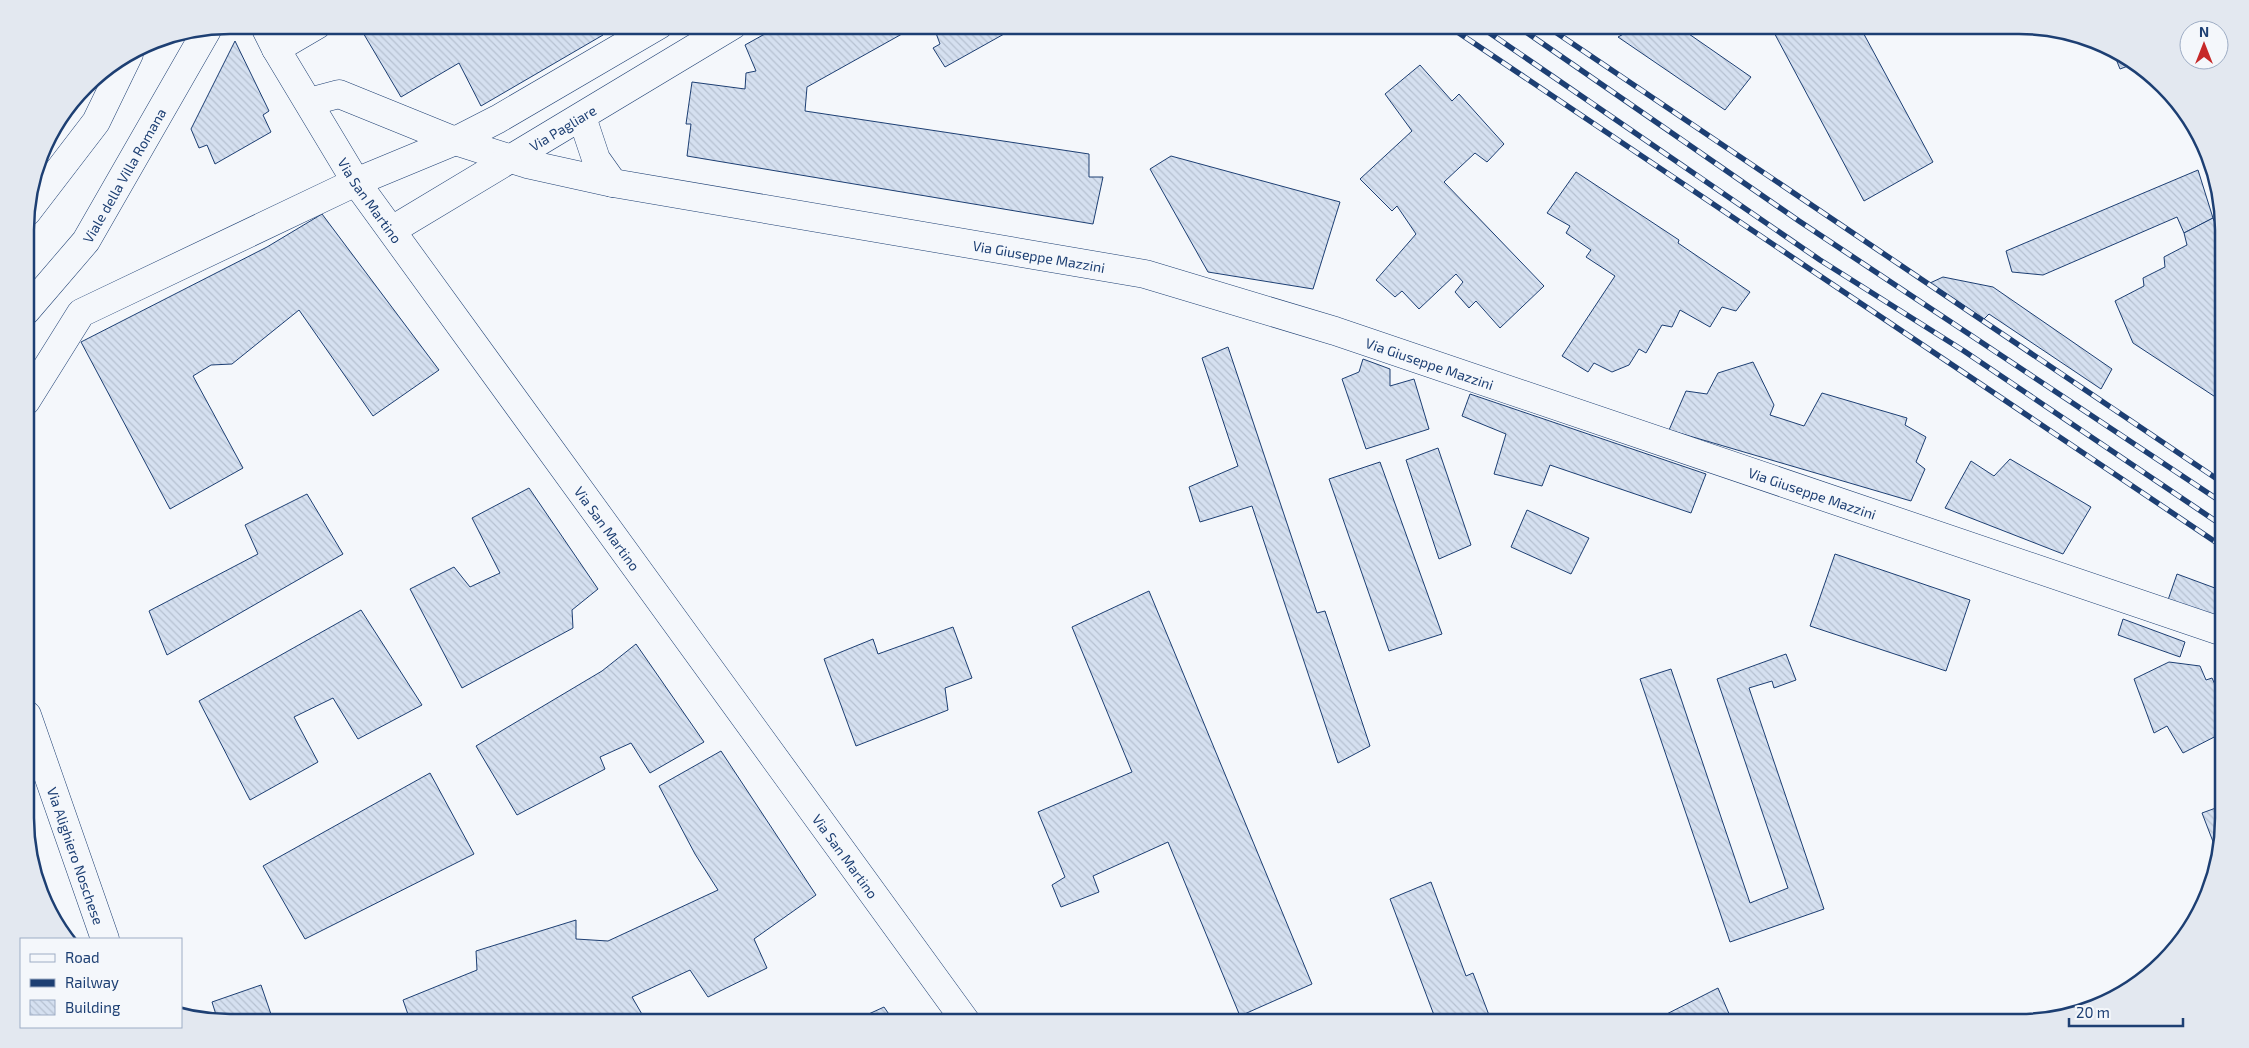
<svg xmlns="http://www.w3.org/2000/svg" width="2249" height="1048" viewBox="0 0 2249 1048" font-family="'Exo 2',sans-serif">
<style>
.building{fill:url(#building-back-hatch);stroke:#1d3f73}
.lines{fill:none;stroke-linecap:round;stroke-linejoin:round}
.street-casing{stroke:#1d3f73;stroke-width:29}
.secondary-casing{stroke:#1d3f73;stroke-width:29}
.street{stroke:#f4f7fb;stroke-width:28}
.secondary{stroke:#f4f7fb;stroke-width:28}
.rail-casing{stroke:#1d3f73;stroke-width:5.5}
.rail{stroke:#f4f7fb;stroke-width:4;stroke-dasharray:11;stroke-linecap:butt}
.labels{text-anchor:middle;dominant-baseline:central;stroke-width:4;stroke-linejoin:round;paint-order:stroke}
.street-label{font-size:14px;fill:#1d3f73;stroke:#f4f7fb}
.rim{fill:none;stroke:#1d3f73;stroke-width:2.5}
</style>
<defs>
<pattern id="building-back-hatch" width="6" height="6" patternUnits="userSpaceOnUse" patternTransform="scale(1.25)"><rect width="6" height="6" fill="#d5e0f0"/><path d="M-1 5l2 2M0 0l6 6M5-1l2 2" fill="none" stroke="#b6c1d1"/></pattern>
</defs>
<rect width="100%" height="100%" fill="#f4f7fb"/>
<g class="building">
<path d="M373 25H438L443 34 460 25H598L603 35 481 106 459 63 401 97 362 31Z"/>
<path d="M781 25H918L807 87 805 111 1089 154V177H1103L1093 224 687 156 691 124H686L692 82 745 89 746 73 756 71 745 45Z"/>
<path d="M933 25H999L1004 34 945 67 933 48 940 44Z"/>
<path d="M1640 25H1676L1751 77 1725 110 1618 37Z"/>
<path d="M1770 25H1859L1933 162 1864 201Z"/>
<path d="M235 41 269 111 263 115 271 132 215 164 207 145 199 148 191 129Z"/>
<path d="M2112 49 2136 63 2120 69Z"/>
<path d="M1420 65 1452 101 1459 94 1504 144 1487 162 1475 153 1444 182 1544 286 1500 328 1476 301 1469 308 1455 292 1463 282 1456 274 1419 309 1402 291 1395 297 1376 280 1416 234 1397 206 1392 211 1360 179 1412 131 1385 94Z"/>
<path d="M1171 156 1340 202 1313 289 1208 272 1150 169Z"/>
<path d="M2198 170 2213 218 2184 233 2177 217 2043 275 2012 272 2006 251Z"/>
<path d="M1576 172 1679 240 1678 243 1750 292 1736 311 1722 307 1710 327 1680 310 1672 327 1662 325 1646 353 1639 349 1629 365 1612 372 1594 363 1588 372 1562 356 1615 276 1586 257 1591 250 1566 233 1570 226 1547 213Z"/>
<path d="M322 214 439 370 373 416 299 310 232 364 211 365 193 376 243 468 170 509 81 342 267 247Z"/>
<path d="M2213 218 2222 241 2223 402 2133 343 2115 301 2144 286 2143 278 2165 267 2164 257 2187 245 2184 233Z"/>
<path d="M1943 277 1993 287 2112 369 2101 389 1989 314 1984 319 1930 283Z"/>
<path d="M1228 347 1317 613 1325 611 1370 746 1338 763 1252 506 1200 522 1189 487 1238 466 1202 358Z"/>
<path d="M1363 359 1390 369V386L1414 379 1429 429 1366 449 1342 379 1359 372Z"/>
<path d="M1753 362 1774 405 1770 415 1804 426 1822 393 1907 418 1905 425 1926 437 1916 462 1925 469 1911 501 1669 430 1686 391 1707 394 1718 373Z"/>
<path d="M1470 394 1706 474 1691 513 1550 465 1542 486 1494 474 1506 434 1462 416Z"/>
<path d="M1438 448 1471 545 1439 559 1406 460Z"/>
<path d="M2010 459 2091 507 2063 554 1945 508 1971 461 1994 476Z"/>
<path d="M1380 462 1442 634 1389 651 1329 479Z"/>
<path d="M529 488 598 589 572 610 573 628 462 688 410 589 454 567 470 587 500 573 472 518Z"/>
<path d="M307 494 343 554 167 655 149 611 258 554 245 525Z"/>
<path d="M1527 510 1589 538 1571 574 1511 547Z"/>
<path d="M1835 554 1970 600 1946 671 1810 626Z"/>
<path d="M2177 574 2223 591V609L2219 618 2168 600Z"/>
<path d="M1149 591 1312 984 1240 1016 1168 842 1093 876 1099 892 1061 907 1052 885 1065 877 1038 812 1132 772 1072 627Z"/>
<path d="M361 610 422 705 358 739 333 698 294 717 318 762 250 800 199 701Z"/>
<path d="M2123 619 2185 642 2180 657 2118 635Z"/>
<path d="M953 627 972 678 945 688 948 710 856 746 824 659 873 639 878 654Z"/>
<path d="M636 644 704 742 650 773 631 743 600 757 605 769 517 815 476 746 602 671Z"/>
<path d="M1786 654 1796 680 1774 688 1772 681 1749 688 1824 909 1730 942 1640 679 1671 669 1750 903 1788 888 1717 679Z"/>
<path d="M2169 662 2200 666 2206 680 2212 678 2224 704V732L2183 753 2167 726 2154 733 2134 679Z"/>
<path d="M721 751 816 895 754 939 767 968 708 997 690 970 632 997 643 1016 626 1023H574L566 1015 535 1023H411L403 1000 477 970 476 951 576 920V939L608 941 718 890 695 854 659 786Z"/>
<path d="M430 773 474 854 305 939 263 866Z"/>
<path d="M2224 805V818L2217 852 2202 813Z"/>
<path d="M1431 882 1466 976 1473 973 1492 1023H1437L1390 899Z"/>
<path d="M261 985 274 1023H230L218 1021 212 1002Z"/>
<path d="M1718 988 1733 1023H1649Z"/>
<path d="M884 1007 895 1023H849Z"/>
</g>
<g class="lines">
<defs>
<g id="street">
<path id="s1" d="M264 25 276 49 356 182 967 1023"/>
<path d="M276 49 317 25"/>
<path id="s2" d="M309 102 339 94 455 141 527 164 613 183 1145 274 1335 331 2223 632"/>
<path d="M582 117 596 159 613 183"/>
<path id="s3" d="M392 230 733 25"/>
<path d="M26 401 81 313 356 182 455 141 498 119 659 25"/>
<path id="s4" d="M27 715 105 939"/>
</g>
<g id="secondary">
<path d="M27 212 96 122 129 54"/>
<path id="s5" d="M26 311 86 241 207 30"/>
</g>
</defs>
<use href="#street" class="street-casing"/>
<use href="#secondary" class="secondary-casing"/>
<use href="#street" class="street"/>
<use href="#secondary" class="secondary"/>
<defs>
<g id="rail">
<path d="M1447 25 2223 547"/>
<path d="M1478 25 1820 260 1964 351 2223 526"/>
<path d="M1516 25 1799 221 2223 503"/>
<path d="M1545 25 2223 483"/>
</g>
</defs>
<use href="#rail" class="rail-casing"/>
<use href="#rail" class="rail"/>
</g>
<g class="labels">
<g class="street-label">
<text stroke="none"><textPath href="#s3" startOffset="199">Via Pagliare</textPath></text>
<text stroke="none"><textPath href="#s5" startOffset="168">Viale della Villa Romana</textPath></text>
<text stroke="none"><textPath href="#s1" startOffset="205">Via San Martino</textPath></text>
<text stroke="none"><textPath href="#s2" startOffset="752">Via Giuseppe Mazzini</textPath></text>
<text stroke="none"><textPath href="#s2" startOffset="1158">Via Giuseppe Mazzini</textPath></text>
<text stroke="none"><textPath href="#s2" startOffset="1562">Via Giuseppe Mazzini</textPath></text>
<text stroke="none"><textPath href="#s1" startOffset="610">Via San Martino</textPath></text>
<text stroke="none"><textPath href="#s4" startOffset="149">Via Alighiero Noschese</textPath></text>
<text stroke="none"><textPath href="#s1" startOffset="1015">Via San Martino</textPath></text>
</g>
</g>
<path d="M0 0H2249V1048H0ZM230 34H2019A196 196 0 0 1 2215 230V818A196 196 0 0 1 2019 1014H230A196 196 0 0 1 34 818V230A196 196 0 0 1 230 34Z" fill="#e3e8f0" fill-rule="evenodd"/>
<path class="rim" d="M230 34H2019A196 196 0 0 1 2215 230V818A196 196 0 0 1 2019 1014H230A196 196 0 0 1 34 818V230A196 196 0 0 1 230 34Z"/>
<rect x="20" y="938" width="162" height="90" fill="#f4f7fb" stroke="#9eadc5"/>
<rect x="30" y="954" width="25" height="8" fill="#f4f7fb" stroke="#9eadc5"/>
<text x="65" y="963" font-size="15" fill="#1d3f73">Road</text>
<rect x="30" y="979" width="25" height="8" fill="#1d3f73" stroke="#9eadc5"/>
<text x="65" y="988" font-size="15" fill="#1d3f73">Railway</text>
<rect x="30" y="1000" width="25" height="15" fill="url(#building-back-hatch)" stroke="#9eadc5"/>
<text x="65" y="1013" font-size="15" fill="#1d3f73">Building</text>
<g transform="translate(2204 45)"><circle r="24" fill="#f4f7fb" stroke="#9eadc5"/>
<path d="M0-4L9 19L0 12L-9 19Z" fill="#c62828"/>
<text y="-8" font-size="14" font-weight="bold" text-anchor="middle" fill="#1d3f73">N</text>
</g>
<path d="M2069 1018v8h114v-8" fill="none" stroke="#1d3f73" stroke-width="2.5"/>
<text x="2076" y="1018" font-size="15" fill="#1d3f73" stroke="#f4f7fb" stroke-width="4" paint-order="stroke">20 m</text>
</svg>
